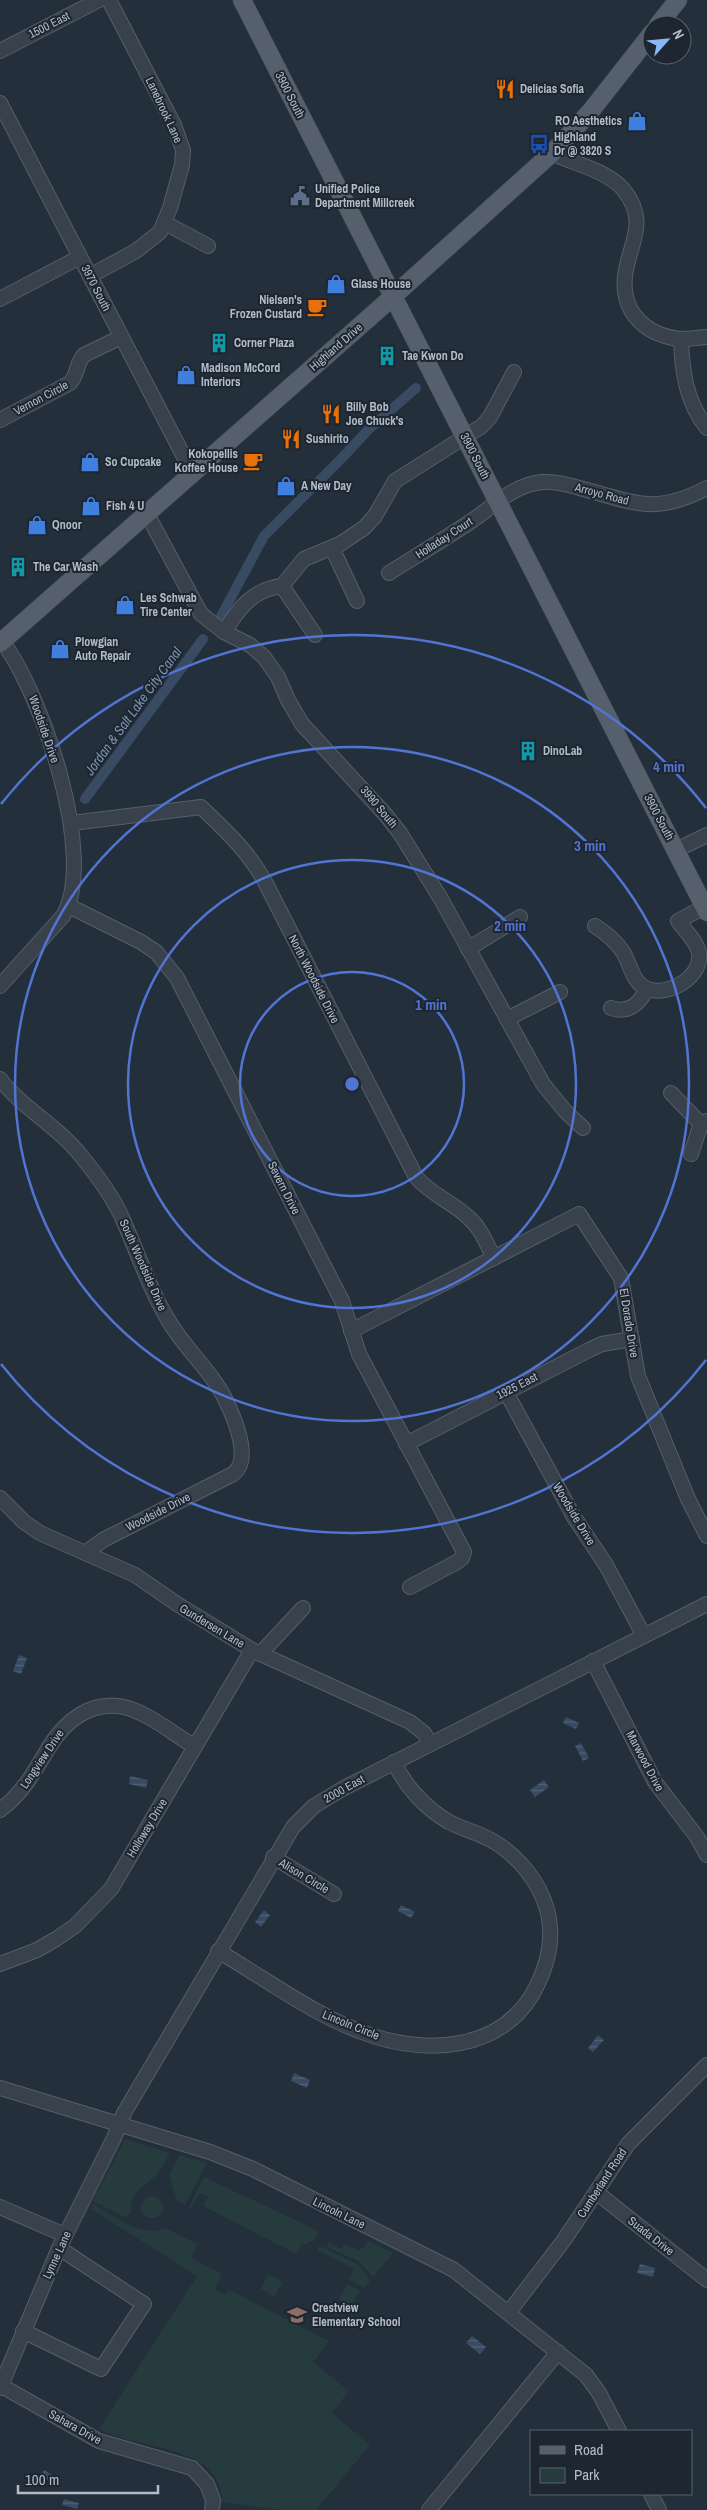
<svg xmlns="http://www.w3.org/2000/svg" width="707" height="2510" viewBox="0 0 707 2510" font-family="'Archivo Narrow',sans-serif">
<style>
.green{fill:#263b3d}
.water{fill:url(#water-rules)}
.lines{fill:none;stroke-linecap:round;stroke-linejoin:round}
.canal{stroke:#384b63;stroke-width:10}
.minor-casing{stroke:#565f6a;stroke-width:16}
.major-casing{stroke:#414a55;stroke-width:19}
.minor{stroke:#38414c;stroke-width:14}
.major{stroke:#56606c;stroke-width:18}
.ring{fill:none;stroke:#5274d2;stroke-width:2.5}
.labels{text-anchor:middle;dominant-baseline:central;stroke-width:4;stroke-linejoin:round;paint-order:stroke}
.street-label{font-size:12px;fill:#b3bcc8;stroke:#1d2631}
.poi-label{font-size:12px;font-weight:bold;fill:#b3bcc8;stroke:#1d2631;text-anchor:start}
.water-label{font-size:14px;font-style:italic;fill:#7c93af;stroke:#1d2631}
.centre{fill:#5274d2;stroke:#1d2631;stroke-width:2.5}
.ring-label{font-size:15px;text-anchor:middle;font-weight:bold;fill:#5274d2;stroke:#1d2631;stroke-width:4;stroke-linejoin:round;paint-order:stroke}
</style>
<defs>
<pattern id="water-rules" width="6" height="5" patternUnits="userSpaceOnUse" patternTransform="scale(1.25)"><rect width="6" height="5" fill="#384b63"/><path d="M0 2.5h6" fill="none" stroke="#526378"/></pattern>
</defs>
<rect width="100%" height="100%" fill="#242f3c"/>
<g class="green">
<path d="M125 2139 170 2153C166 2160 162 2168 157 2174 145 2187 128 2192 131 2213L125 2217 93 2201Z"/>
<path d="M180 2155 207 2163 185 2205 177 2201 169 2175Z"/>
<path d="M204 2177 310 2227 319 2233 313 2241 308 2242 306 2245 302 2243 296 2254 203 2206 208 2197 200 2193 191 2208 189 2207Z"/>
<circle cx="152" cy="2207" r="11"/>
<path d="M93 2204C113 2215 142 2239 165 2228L198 2244 191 2258 222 2274 215 2289 226 2295 228 2289 329 2341 313 2362 349 2391 332 2413 370 2445 316 2510H281L219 2502 222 2497C217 2443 136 2450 99 2429L197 2276 91 2209Z"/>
<path d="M369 2241 393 2253 373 2277 358 2261 327 2247 329 2243 341 2249 344 2244 359 2250 364 2247Z"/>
<path d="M320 2246 357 2264 364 2271 370 2281 364 2288 349 2280 354 2269 317 2250Z"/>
<path d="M268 2274 283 2282 274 2297 261 2289Z"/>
<path d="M347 2284 361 2291 350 2305 339 2299Z"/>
</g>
<g class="water">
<path d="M19 1655 27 1658 21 1674 13 1671Z"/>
<path d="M566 1717 579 1723 576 1729 563 1723Z"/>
<path d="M581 1743 589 1758 583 1761 575 1746Z"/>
<path d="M130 1776 148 1780 146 1788 129 1784Z"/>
<path d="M544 1780 549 1787 535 1797 530 1790Z"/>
<path d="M401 1905 415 1912 411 1918 398 1911Z"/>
<path d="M264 1910 270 1915 261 1927 255 1922Z"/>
<path d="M598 2035 604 2040 593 2052 588 2048Z"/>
<path d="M294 2073 310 2080 307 2088 291 2081Z"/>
<path d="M640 2264 655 2268 653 2277 637 2273Z"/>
<path d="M472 2336 486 2347 480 2354 466 2343Z"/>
<path d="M44 2470 58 2479 55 2484 41 2476Z"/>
<path d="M64 2499 79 2503 77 2509 62 2505Z"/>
</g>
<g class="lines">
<g class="canal">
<path d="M219 620 264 536 342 458 368 430 416 388"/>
<path d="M85 799 203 639"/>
</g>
<defs>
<g id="minor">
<path d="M0 51 99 0"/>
<path d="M0 103 193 474"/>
<path d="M552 153C574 164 606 170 623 189 650 222 629 243 625 276 621 312 645 335 680 339 689 339 698 338 707 337"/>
<path d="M165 223 208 246"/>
<path d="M90 276 136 251 160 232 170 208 182 165 183 150 174 125 109 0"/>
<path d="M0 299 80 257"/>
<path d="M681 339C682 371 686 402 707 428"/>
<path d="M0 420 70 383C78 375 76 363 84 355L121 337"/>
<path d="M147 514 201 614 224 632 250 645 264 657 278 677 288 700 302 724 385 814 400 833 441 899 543 1084 565 1111 583 1128"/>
<path d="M332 548 357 601"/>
<path d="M389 573C416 556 443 540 470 522 493 507 512 485 542 482 556 481 570 485 583 489 636 503 655 515 707 488"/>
<path d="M282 586 315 635"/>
<path d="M224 632C238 609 253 589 282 586L304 559 340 544 364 528 375 516 395 481 482 426 490 417 514 372"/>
<path d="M72 823 201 807C225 830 248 851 264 880L416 1177C431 1195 453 1202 469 1218 481 1228 487 1245 494 1258"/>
<path d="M676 850 707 835"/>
<path d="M69 906 141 942 156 952 177 978 342 1301 359 1354 464 1552 462 1558 457 1562 410 1587"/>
<path d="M595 926C606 933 616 941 623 952 631 965 632 983 648 989 669 997 703 976 699 953 697 941 685 931 678 921L704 907"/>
<path d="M468 949 520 917"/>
<path d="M0 986 63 916C98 857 41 692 2 641"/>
<path d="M611 1008C629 1014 639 1004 647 989"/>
<path d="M507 1019 560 992"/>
<path d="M0 1079C22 1108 59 1127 82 1157 96 1174 110 1193 120 1213 137 1250 149 1289 170 1323 187 1351 214 1374 227 1403 235 1420 252 1460 233 1474L103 1540 85 1553"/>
<path d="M671 1093 701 1124"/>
<path d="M691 1154 701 1124 707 1121"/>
<path d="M351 1331 579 1214 621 1278 638 1376 688 1499 707 1536"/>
<path d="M506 1392 574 1517 606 1565 644 1636"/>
<path d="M406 1444 589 1350 602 1344 632 1339"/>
<path d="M0 1498 24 1522 40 1533 135 1575 177 1604 252 1650 410 1722 424 1733 430 1743"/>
<path d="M260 1654 303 1608"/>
<path d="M593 1661 655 1782 697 1837 707 1855"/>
<path d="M0 1810C23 1793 35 1771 49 1747 65 1721 91 1700 124 1707 149 1713 173 1734 194 1746"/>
<path d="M273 1857 334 1894"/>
<path d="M218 1951C268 1980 317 2018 373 2036 430 2054 498 2050 532 1995 549 1965 557 1931 543 1898 533 1874 513 1852 491 1840 477 1832 462 1829 449 1822 425 1808 405 1786 394 1762"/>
<path d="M0 1964 37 1950 56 1939 75 1926 111 1889 252 1650"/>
<path d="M0 2088 210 2152 253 2169 454 2270 586 2375 599 2393 619 2431"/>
<path d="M596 2192 707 2280"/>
<path d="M0 2207 65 2235"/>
<path d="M509 2312 564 2240 628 2144 707 2065"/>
<path d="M23 2331 101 2369 144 2304 59 2248"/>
<path d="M0 2385 99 2441 192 2468 207 2484 213 2500 212 2510"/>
<path d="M0 2388 59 2248 114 2138 124 2113 293 1827 314 1806 344 1788 707 1604"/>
<path d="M651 2494 659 2510"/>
<path d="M429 2510 558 2352"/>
</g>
<g id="major">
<path d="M242 0 707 912"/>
<path d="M658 25 678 0"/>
<path d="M0 643 379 309 552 153 590 112 652 33"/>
</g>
</defs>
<use href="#minor" class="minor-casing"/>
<use href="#major" class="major-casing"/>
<use href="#minor" class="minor"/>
<use href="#major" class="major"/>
</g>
<g class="ring">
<circle cx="352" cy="1084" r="112"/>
<circle cx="352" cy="1084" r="224"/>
<circle cx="352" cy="1084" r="337"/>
<path d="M706 1360A449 449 0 0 1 1 1364M1 804A449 449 0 0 1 706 808"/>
</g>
<defs>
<symbol id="restaurant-bare" viewBox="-9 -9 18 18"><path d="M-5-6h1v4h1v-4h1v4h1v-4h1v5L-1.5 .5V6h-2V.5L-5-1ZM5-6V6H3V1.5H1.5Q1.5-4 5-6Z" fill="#e8710a" stroke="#1d2631" stroke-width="2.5" paint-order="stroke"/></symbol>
<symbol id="shop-bare" viewBox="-9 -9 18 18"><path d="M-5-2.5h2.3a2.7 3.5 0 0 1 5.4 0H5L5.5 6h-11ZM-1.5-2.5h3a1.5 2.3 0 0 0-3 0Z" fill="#3f7fe0" stroke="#1d2631" stroke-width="2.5" paint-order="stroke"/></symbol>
<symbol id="bus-bare" viewBox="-9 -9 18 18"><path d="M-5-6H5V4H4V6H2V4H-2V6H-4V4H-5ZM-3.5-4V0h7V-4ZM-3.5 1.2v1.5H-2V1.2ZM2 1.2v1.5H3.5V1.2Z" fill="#1a4fb4" stroke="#1d2631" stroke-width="2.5" paint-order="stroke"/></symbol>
<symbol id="civic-bare" viewBox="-9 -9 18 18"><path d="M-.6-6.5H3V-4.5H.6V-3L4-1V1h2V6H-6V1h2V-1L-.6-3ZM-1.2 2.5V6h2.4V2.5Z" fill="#5c6f8a" stroke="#1d2631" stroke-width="2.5" paint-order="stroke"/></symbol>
<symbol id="cafe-bare" viewBox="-9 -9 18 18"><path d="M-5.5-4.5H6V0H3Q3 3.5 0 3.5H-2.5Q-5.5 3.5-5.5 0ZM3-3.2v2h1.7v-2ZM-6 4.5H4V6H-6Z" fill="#e8710a" stroke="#1d2631" stroke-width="2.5" paint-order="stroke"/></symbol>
<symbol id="building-bare" viewBox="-9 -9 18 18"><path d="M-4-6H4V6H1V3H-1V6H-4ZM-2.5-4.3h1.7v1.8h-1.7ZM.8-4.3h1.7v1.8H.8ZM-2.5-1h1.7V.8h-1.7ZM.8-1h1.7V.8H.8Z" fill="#0f9aa8" stroke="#1d2631" stroke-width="2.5" paint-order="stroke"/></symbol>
<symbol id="school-bare" viewBox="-9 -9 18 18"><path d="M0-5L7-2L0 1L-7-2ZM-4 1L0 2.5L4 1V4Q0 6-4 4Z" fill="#8d6e63" stroke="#1d2631" stroke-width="2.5" paint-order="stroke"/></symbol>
</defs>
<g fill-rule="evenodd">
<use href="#restaurant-bare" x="491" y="75" width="28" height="28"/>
<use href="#shop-bare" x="623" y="107" width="28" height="28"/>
<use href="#bus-bare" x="525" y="130" width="28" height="28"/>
<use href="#civic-bare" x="286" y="182" width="28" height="28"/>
<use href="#shop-bare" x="322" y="270" width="28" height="28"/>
<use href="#cafe-bare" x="303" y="293" width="28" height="28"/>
<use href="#building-bare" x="205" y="329" width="28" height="28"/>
<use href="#building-bare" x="373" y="342" width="28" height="28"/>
<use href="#shop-bare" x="172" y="361" width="28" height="28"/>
<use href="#restaurant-bare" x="317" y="400" width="28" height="28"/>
<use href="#restaurant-bare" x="277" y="425" width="28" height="28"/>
<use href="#cafe-bare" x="239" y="447" width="28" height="28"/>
<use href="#shop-bare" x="76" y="448" width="28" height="28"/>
<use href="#shop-bare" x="272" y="472" width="28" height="28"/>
<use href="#shop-bare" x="77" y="492" width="28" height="28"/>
<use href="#shop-bare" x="23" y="511" width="28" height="28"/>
<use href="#building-bare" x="4" y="553" width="28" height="28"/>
<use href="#shop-bare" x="111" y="591" width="28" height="28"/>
<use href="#shop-bare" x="46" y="635" width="28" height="28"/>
<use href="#building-bare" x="514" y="737" width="28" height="28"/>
<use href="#school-bare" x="283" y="2301" width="28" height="28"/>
</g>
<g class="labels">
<g class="street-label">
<text transform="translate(49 25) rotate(-27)">1500 East</text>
<text transform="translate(290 95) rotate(63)">3900 South</text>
<text transform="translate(164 110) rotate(65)">Lanebrook Lane</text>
<text transform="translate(96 288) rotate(63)">3970 South</text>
<text transform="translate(336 347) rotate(-41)">Highland Drive</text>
<text transform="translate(41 398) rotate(-28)">Vernon Circle</text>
<text transform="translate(475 456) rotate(63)">3900 South</text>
<text transform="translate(602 494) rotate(15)">Arroyo Road</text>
<text transform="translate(444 538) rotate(-33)">Holladay Court</text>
<text transform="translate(44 729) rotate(71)">Woodside Drive</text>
<text transform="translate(379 807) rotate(50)">3990 South</text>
<text transform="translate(659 817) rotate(62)">3900 South</text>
<text transform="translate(314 979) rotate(63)">North Woodside Drive</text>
<text transform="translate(284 1188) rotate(63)">Severn Drive</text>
<text transform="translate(143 1265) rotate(66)">South Woodside Drive</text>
<text transform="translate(629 1323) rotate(81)">El Dorado Drive</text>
<text transform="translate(517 1386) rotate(-27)">1925 East</text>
<text transform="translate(158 1512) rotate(-27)">Woodside Drive</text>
<text transform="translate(574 1514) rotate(59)">Woodside Drive</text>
<text transform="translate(212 1626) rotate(31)">Gundersen Lane</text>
<text transform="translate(42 1759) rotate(-56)">Longview Drive</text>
<text transform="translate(645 1761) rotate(62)">Marwood Drive</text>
<text transform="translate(344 1789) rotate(-29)">2000 East</text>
<text transform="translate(147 1828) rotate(-59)">Holloway Drive</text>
<text transform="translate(304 1876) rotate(31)">Alison Circle</text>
<text transform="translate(351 2025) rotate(22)">Lincoln Circle</text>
<text transform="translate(602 2183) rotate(-57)">Cumberland Road</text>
<text transform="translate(339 2213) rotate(26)">Lincoln Lane</text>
<text transform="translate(651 2236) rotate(38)">Suada Drive</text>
<text transform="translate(57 2255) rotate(-65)">Lynne Lane</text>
<text transform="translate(75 2427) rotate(29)">Sahara Drive</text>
</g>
<g class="poi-label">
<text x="520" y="89">Delicias Sofia</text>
<text x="622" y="121" text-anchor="end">RO Aesthetics</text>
<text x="554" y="137">Highland<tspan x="554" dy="14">Dr @ 3820 S</tspan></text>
<text x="315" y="189">Unified Police<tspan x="315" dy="14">Department Millcreek</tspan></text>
<text x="351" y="284">Glass House</text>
<text x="302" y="300" text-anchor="end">Nielsen's<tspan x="302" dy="14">Frozen Custard</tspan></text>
<text x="234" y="343">Corner Plaza</text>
<text x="402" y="356">Tae Kwon Do</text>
<text x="201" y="368">Madison McCord<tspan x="201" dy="14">Interiors</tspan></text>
<text x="346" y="407">Billy Bob<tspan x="346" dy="14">Joe Chuck's</tspan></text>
<text x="306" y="439">Sushirito</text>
<text x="238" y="454" text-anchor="end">Kokopellis<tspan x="238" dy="14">Koffee House</tspan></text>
<text x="105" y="462">So Cupcake</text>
<text x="301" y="486">A New Day</text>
<text x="106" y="506">Fish 4 U</text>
<text x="52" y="525">Qnoor</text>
<text x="33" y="567">The Car Wash</text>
<text x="140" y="598">Les Schwab<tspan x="140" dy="14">Tire Center</tspan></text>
<text x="75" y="642">Plowgian<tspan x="75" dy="14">Auto Repair</tspan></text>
<text x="543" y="751">DinoLab</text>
<text x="312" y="2308">Crestview<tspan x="312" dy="14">Elementary School</tspan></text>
</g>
<g class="water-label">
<text transform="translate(133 711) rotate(-54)">Jordan &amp; Salt Lake City Canal</text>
</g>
</g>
<circle cx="352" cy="1084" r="8" class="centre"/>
<g class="ring-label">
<text x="669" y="772">4 min</text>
<text x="590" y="851">3 min</text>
<text x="510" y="931">2 min</text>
<text x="431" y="1010">1 min</text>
</g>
<rect x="530" y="2430" width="162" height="65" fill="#1d2631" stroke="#59626d"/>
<rect x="540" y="2446" width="25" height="8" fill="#56606c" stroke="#59626d"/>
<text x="574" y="2455" font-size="15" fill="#b3bcc8">Road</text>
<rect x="540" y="2468" width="25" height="15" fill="#263b3d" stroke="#59626d"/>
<text x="574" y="2480" font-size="15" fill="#b3bcc8">Park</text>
<g transform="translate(667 40) rotate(63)"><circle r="24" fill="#1d2631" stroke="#59626d"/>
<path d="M0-4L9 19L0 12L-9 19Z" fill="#8ab7f5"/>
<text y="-8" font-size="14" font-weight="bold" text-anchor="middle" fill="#b3bcc8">N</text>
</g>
<path d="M18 2485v8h140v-8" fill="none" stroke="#b3bcc8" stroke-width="2.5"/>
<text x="25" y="2485" font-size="15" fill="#b3bcc8" stroke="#1d2631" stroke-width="4" paint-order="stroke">100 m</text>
</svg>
